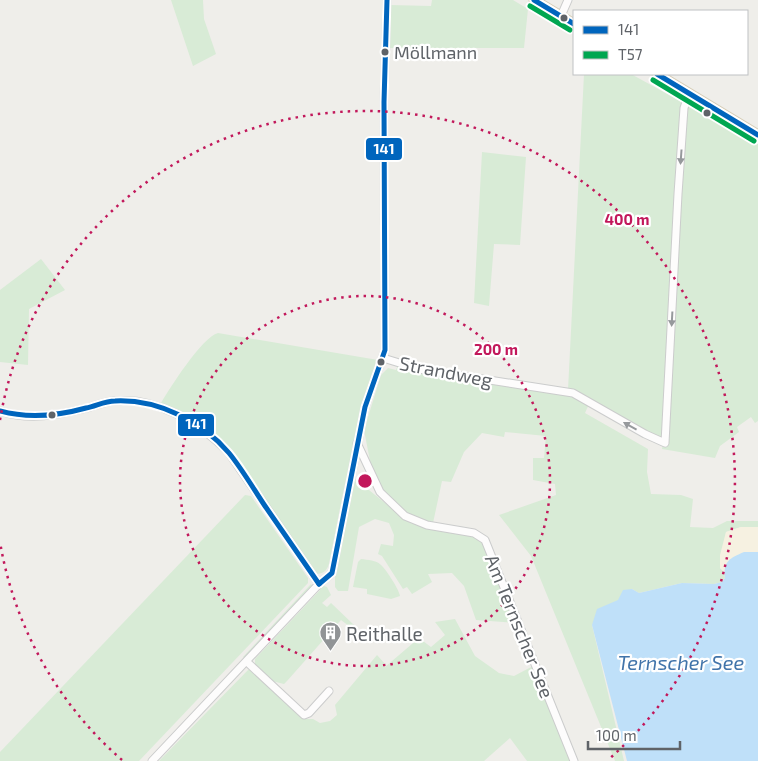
<svg xmlns="http://www.w3.org/2000/svg" width="758" height="761" viewBox="0 0 758 761" font-family="'Exo 2',sans-serif">
<style>
.green{fill:#d8ebd6}
.sand{fill:#f6f1e1}
.water{fill:#bfe0f9}
.lines{fill:none;stroke-linecap:round;stroke-linejoin:round}
.minor-casing{stroke:#cbcccc;stroke-width:9}
.major-casing{stroke:#d7ceb8;stroke-width:11}
.minor{stroke:#fdfcfc;stroke-width:7}
.major{stroke:#f4f2e9;stroke-width:9}
.bus-1-casing{stroke:#fff;stroke-width:9}
.bus-2-casing{stroke:#fff;stroke-width:9}
.bus-1{stroke:#0065bd;stroke-width:5}
.bus-2{stroke:#00a651;stroke-width:5}
.oneway{fill:#96999c}
.ring{fill:none;stroke:#c2185b;stroke-width:2.5;stroke-dasharray:2.5 5}
.bus-dot{fill:#5f6368;stroke:#fff;stroke-width:2}
.labels{text-anchor:middle;dominant-baseline:central;stroke-width:4.5;stroke-linejoin:round;paint-order:stroke}
.bus-label{font-size:18px;fill:#5f6368;stroke:#fff;text-anchor:start}
.street-label{font-size:19px;fill:#5f6368;stroke:#fff}
.poi-label{font-size:19px;fill:#5f6368;stroke:#fff;text-anchor:start}
.water-label{font-size:20px;font-style:italic;fill:#4174aa;stroke:#fff}
.centre{fill:#c2185b;stroke:#fff;stroke-width:2.5}
.ring-label{font-size:15px;text-anchor:middle;font-weight:bold;fill:#c2185b;stroke:#fff;stroke-width:4.5;stroke-linejoin:round;paint-order:stroke}
.line-badge{stroke:#fff;stroke-width:2}
.badge-label{font-size:14px;text-anchor:middle;font-weight:bold;fill:#fff}
</style>
<rect width="100%" height="100%" fill="#efeeea"/>
<g class="green">
<path d="M171 0H203L204 19 216 54 193 66Z"/>
<path d="M432 0H513L528 9 524 48H389L390 5 431 6Z"/>
<path d="M584 74H631L758 144V421L755 423 751 417 737 427 739 432 720 446 715 458 662 449 663 444 589 404 585 413 648 449 647 472 651 494 681 495 693 499 690 527 713 528 727 521H758V527H741L726 532 720 568 724 572 725 578 722 582 714 584 682 583 639 593 632 589 592 625 624 761H615L531 556 499 515 556 495 555 484 533 480V458H544L546 436 505 432 504 437 482 433 464 452 451 482 442 481 433 523 409 516 383 493 370 461 364 430 381 375 388 368 396 370 398 365C451 382 509 387 564 392L568 390Z"/>
<path d="M482 152 526 157 520 245 494 244 489 306 474 303Z"/>
<path d="M41 259 65 290 29 309 28 365 0 362V290Z"/>
<path d="M218 333 378 360C355 428 343 493 329 564 326 572 323 574 314 574L230 450C210 429 187 416 161 403 170 388 202 337 218 333Z"/>
<path d="M354 478 410 523 473 534 485 540 516 623 476 620 464 586 452 573 428 574 432 582 412 594 407 587 403 589 382 556 378 554 381 544 393 546 394 535 389 523 375 519 359 527 348 591H338L335 587V573Z"/>
<path d="M245 495 251 496 308 578V583L139 761H0V752Z"/>
<path d="M361 559C368 560 376 560 381 565 386 569 400 591 400 596L391 599 367 594V589L353 587 358 562Z"/>
<path d="M311 584 313 587 246 660 243 657Z"/>
<path d="M324 586 327 587 331 595 322 603 327 607 331 603 355 626 353 629 341 620 287 681 284 684 272 681 255 664V659L320 590V588Z"/>
<path d="M455 619 475 656 499 673 514 676 535 665 574 761H527L510 738 484 761H159L250 668 304 719H313L320 723 330 721 337 715 335 705 377 655 386 665 385 667 419 638 431 647 445 635 435 622Z"/>
</g>
<path class="sand" d="M741 527H758V552H752L724 570V572L720 568V555L726 532Z"/>
<path class="water" d="M744 552H758V761H627L592 625 597 609 618 600 623 590 632 589 639 593 682 583 714 584 722 582 725 578C723 561 730 558 744 552Z"/>
<g class="lines">
<defs>
<g id="minor">
<path d="M561 16 568 0"/>
<path d="M383 358 419 369 573 393 645 434 665 443 678 194 684 108 689 93"/>
<path d="M0 411C29 421 58 415 87 408 96 405 105 402 113 401 156 396 201 423 229 453L319 584"/>
<path d="M357 443 380 492 405 516 427 525 474 533 485 540 574 761"/>
<path d="M247 662 304 715 309 713 329 691"/>
<path d="M152 761 319 584 332 573 365 407 385 350 384 102 387 0"/>
</g>
<g id="major">
<path d="M534 0 574 24"/>
<path d="M657 74 758 135"/>
</g>
</defs>
<use href="#minor" class="minor-casing"/>
<use href="#major" class="major-casing"/>
<use href="#minor" class="minor"/>
<use href="#major" class="major"/>
<defs>
<g id="bus-1">
<path d="M534 0 574 24"/>
<path d="M657 74 758 135"/>
<path d="M0 411C29 419 57 416 86 408 96 406 105 401 115 401 157 399 202 421 229 453 242 469 253 488 265 506 283 532 301 558 319 584"/>
<path d="M319 584 332 573 365 407 385 350 384 102 387 0"/>
</g>
<g id="bus-2">
<path d="M530 6 570 30"/>
<path d="M653 80 754 141"/>
</g>
</defs>
<use href="#bus-1" class="bus-1-casing"/>
<use href="#bus-2" class="bus-2-casing"/>
<use href="#bus-1" class="bus-1"/>
<use href="#bus-2" class="bus-2"/>
</g>
<defs><path id="oneway-solid" d="M-6-.8H1V-3.2L6.5 0L1 3.2V.8H-6Z" transform="scale(1.25)"/></defs>
<g class="oneway">
<use href="#oneway-solid" transform="translate(681 157) rotate(94)"/>
<use href="#oneway-solid" transform="translate(672 319) rotate(93)"/>
<use href="#oneway-solid" transform="translate(630 426) rotate(-151)"/>
</g>
<g class="ring">
<circle cx="365" cy="481" r="185"/>
<path d="M122 760A370 370 0 0 1 0 542M0 420A370 370 0 1 1 608 760"/>
</g>
<defs>
<symbol id="building-pin" viewBox="-11 -11 22 30"><path d="M0 17L-7.5 6A9.5 9.5 0 1 1 7.5 6Z" fill="#919496" stroke="#fff"/><path d="M-4-6H4V6H1V3H-1V6H-4ZM-2.5-4.3h1.7v1.8h-1.7ZM.8-4.3h1.7v1.8H.8ZM-2.5-1h1.7V.8h-1.7ZM.8-1h1.7V.8H.8Z" fill="#fff"/></symbol>
</defs>
<g fill-rule="evenodd">
<use href="#building-pin" x="318" y="620" width="25" height="34"/>
</g>
<g class="bus-dot">
<circle cx="564" cy="18" r="4.5"/>
<circle cx="385" cy="52" r="4.5"/>
<circle cx="707" cy="113" r="4.5"/>
<circle cx="381" cy="362" r="4.5"/>
<circle cx="52" cy="415" r="4.5"/>
</g>
<g class="labels">
<g class="bus-label">
<text x="394" y="52">Möllmann</text>
</g>
<g class="street-label">
<text transform="translate(446 371) rotate(11)">Strandweg</text>
<text transform="translate(520 626) rotate(68)">Am Ternscher See</text>
</g>
<g class="poi-label">
<text x="346" y="633">Reithalle</text>
</g>
<g class="water-label">
<text x="681" y="662">Ternscher See</text>
</g>
</g>
<circle cx="365" cy="481" r="8" class="centre"/>
<g class="ring-label">
<text x="627" y="225">400 m</text>
<text x="496" y="355">200 m</text>
</g>
<g class="line-badge">
<rect x="365" y="137" width="38" height="24" rx="5" fill="#0065bd"/>
<rect x="177" y="413" width="38" height="24" rx="5" fill="#0065bd"/>
</g>
<g class="badge-label">
<text x="384" y="154">141</text>
<text x="196" y="429">141</text>
</g>
<rect x="573" y="10" width="175" height="65" fill="#ffffff" stroke="#bfc1c3"/>
<rect x="583" y="26" width="25" height="8" fill="#0065bd" stroke="#bfc1c3"/>
<text x="618" y="35" font-size="15" fill="#5f6368">141</text>
<rect x="583" y="51" width="25" height="8" fill="#00a651" stroke="#bfc1c3"/>
<text x="618" y="60" font-size="15" fill="#5f6368">T57</text>
<path d="M588 741v8h92v-8" fill="none" stroke="#5f6368" stroke-width="2.5"/>
<text x="596" y="741" font-size="15" fill="#5f6368" stroke="#ffffff" stroke-width="4" paint-order="stroke">100 m</text>
</svg>
